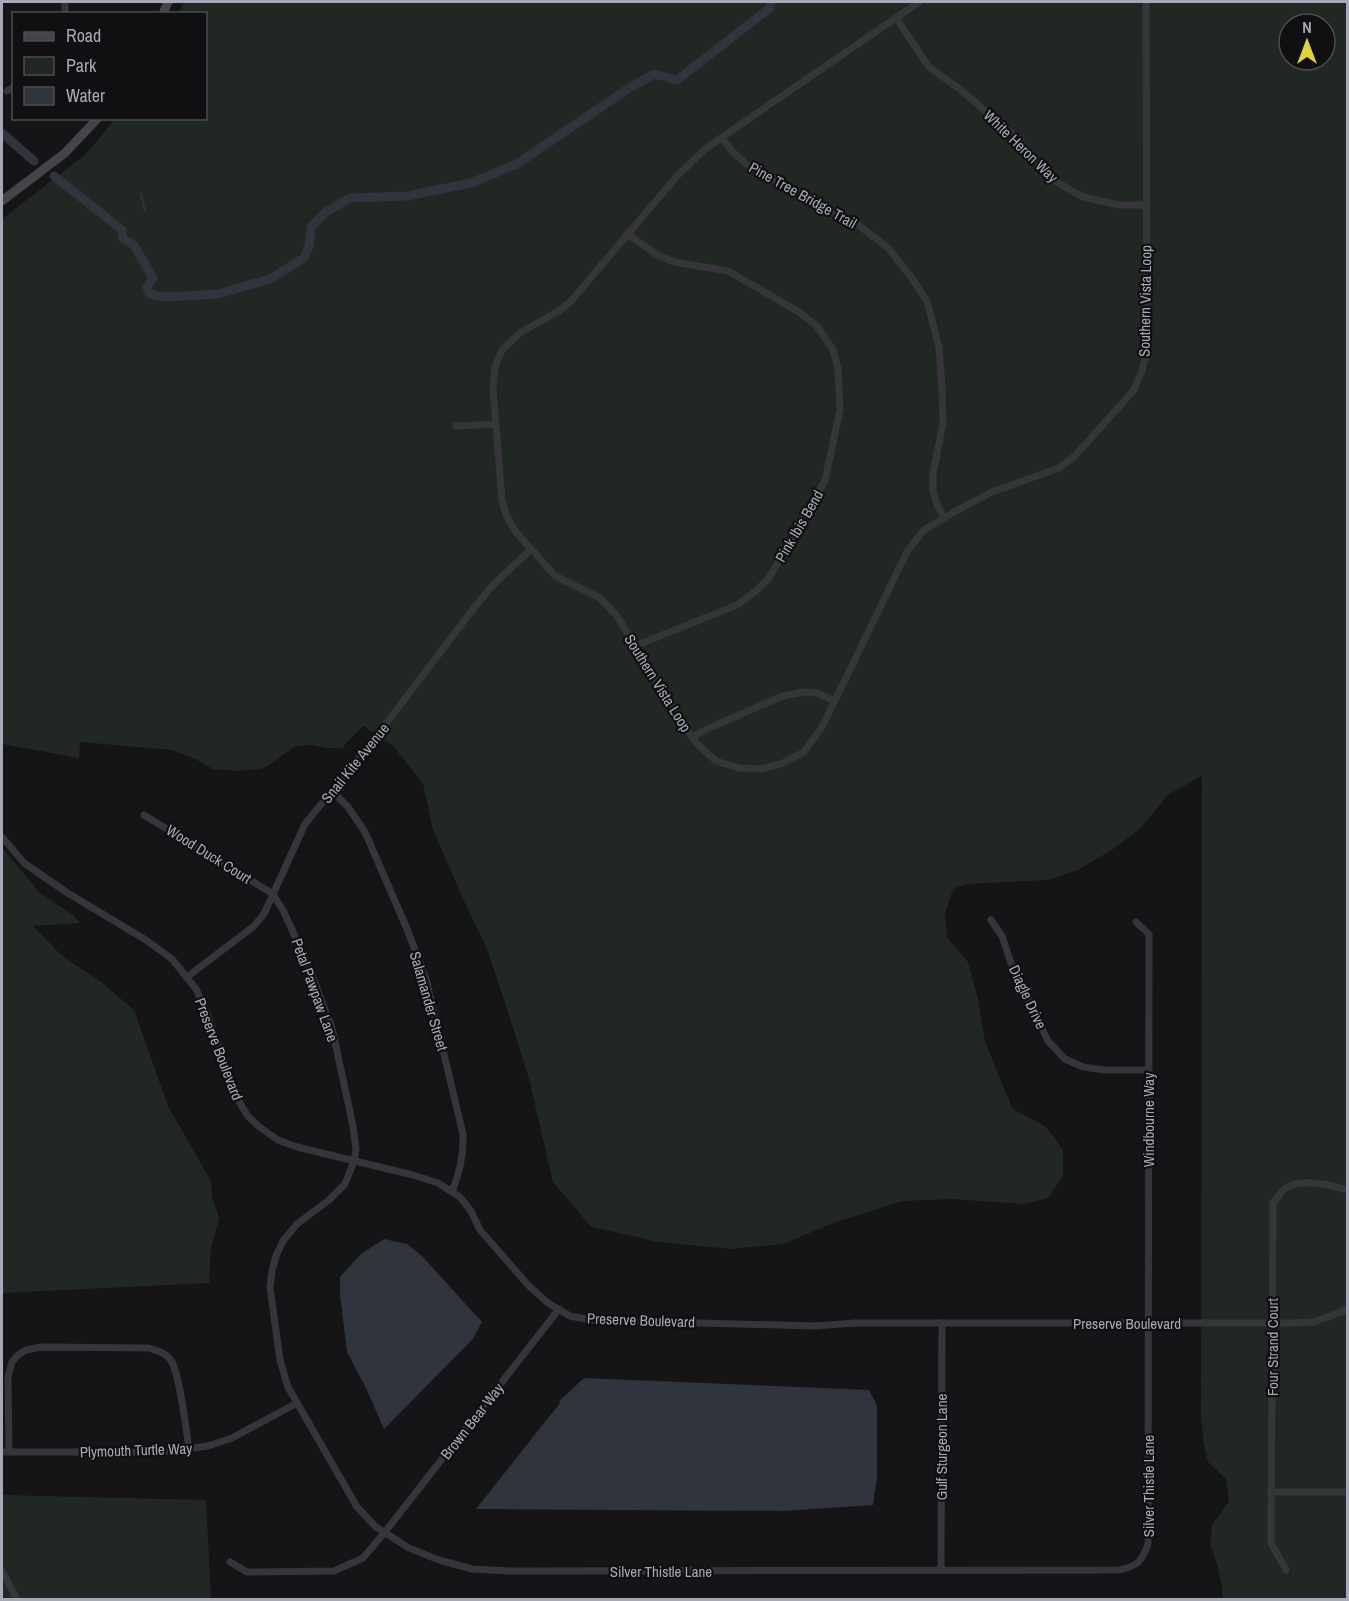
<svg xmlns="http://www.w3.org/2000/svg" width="1349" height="1601" viewBox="0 0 1349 1601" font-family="'Archivo Narrow',sans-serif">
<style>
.green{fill:#212823;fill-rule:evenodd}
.water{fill:#2f343d}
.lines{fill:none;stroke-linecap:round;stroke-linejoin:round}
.stream{stroke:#2f343d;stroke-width:2}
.canal{stroke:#2f343d;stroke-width:9}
.street{stroke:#36363a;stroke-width:7}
.secondary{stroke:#44444a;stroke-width:9}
.labels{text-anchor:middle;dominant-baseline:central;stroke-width:4.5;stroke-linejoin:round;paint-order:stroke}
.street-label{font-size:15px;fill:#a7a8b5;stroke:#100f11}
</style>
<rect width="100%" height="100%" fill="#151416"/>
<g class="green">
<path d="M183 2H1347V1599H1223L1222 1586 1217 1564 1210 1544 1212 1525 1229 1501 1226 1479 1208 1462 1204 1444 1201 1418 1202 776 1169 794 1140 829 1113 849 1078 870 1048 880 966 884 953 889 945 914 947 937 968 962 978 999 985 1041 998 1074 1013 1109 1045 1126 1063 1149V1176L1048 1198 1025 1204 951 1199 903 1201 836 1222 783 1244 731 1249 659 1242 591 1227 553 1182 529 1079 511 1021 487 949 465 903 433 830 423 784 394 747 363 726 342 748H327L313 745 296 746 264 768 239 771 213 769 197 760 172 750 80 742 79 758 2 744V219L86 154 115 119 206 118V14L179 13ZM1289 24H1325V60H1289Z"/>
<path d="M2 847 39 892 73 915 80 923 33 926 60 954 101 982 134 1010 168 1106 211 1181 212 1197 219 1218 211 1248 209 1283 2 1293Z"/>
<path d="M2 1495 206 1500 211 1599 2 1600Z"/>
</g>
<g class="water">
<path d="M384 1239 407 1244 422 1256 482 1322 473 1339 384 1429 366 1388 347 1352 340 1295V1277L361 1254Z"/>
<path d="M584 1378 869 1390 877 1406V1478L873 1505 783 1511 476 1509 560 1403 559 1401Z"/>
</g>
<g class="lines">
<path class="stream" d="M141 194 145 211"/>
<g class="canal">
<path d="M2 133 34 161"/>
<path d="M54 176 122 230 123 239 134 245 153 278 147 287 149 293 156 296 168 297 218 294 270 279 304 258 309 246 311 227 326 212 350 198 407 196 471 183 517 164 629 88 654 74 677 80 770 8 772 2"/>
</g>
<g class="street">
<path d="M919 2 705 149 678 175 571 301 559 311 521 332 502 350 495 367 493 389 502 500 507 517 516 532 555 576 600 598 617 616 683 724 697 744 716 761 739 768 762 769 783 763 804 752 822 727 908 550 924 530 965 506 992 492 1059 468 1075 456 1133 391 1142 371 1147 349 1146 2"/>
<path d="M65 14V2"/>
<path d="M896 18 929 67 961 90 1019 140 1051 179 1083 197 1119 205H1147"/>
<path d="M7 91 14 87"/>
<path d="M722 138 732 151 746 164 857 224 888 248 911 277 927 301 939 347 942 389 943 423 933 474V491L937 505 944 518"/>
<path d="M627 234 656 254 674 262 728 271 799 312 817 326 833 350 838 369 840 410 825 480 769 578 756 591 737 605 635 646"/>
<path d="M456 426 496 424"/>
<path d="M692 737 707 729 783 696 804 692 817 693 834 701"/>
<path d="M332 791 348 807 365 832 407 929 426 979 463 1134C464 1155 460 1172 452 1192"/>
<path d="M144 815 273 894 284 912 310 970 332 1028 353 1126 356 1149 354 1161 345 1184 329 1200 297 1224 283 1241 276 1256 272 1271 270 1287 280 1360 288 1387 357 1507 376 1527 409 1548 439 1560 472 1569 511 1571 1119 1570C1137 1566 1142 1562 1148 1544L1149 934 1136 922"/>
<path d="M2 837 24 863 66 892 146 940 172 959 196 989 206 1010 238 1100 247 1115 258 1126 278 1140 297 1147 413 1175 438 1183 460 1197 471 1211 480 1230 529 1286 548 1303 570 1316 590 1320 814 1326 855 1323H1293L1314 1322 1341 1312 1348 1308"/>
<path d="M991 920 1002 936 1011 963 1048 1041 1065 1059 1083 1067 1104 1070H1148"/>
<path d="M187 977 254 926 264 914 305 824 379 733 467 617 491 587 531 549"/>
<path d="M2 1452H161L208 1446 232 1438 297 1403"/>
<path d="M9 1452 8 1377 12 1362 18 1355 26 1350 41 1347 149 1348C157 1351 165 1352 170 1359 180 1372 186 1430 189 1449"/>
<path d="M1271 1492H1348"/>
<path d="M230 1562 247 1572 334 1571 363 1558 385 1532 559 1309"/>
<path d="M941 1570 942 1323"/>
<path d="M1286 1570 1271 1543 1273 1203C1277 1199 1281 1191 1286 1188 1300 1178 1331 1185 1348 1190"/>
<path d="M2 1571 17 1600"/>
</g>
<g class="secondary">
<path d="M163 14 168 2"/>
<path d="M2 201 65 153 98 118"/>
</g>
</g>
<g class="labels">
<g class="street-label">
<text transform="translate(1021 146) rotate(44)">White Heron Way</text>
<text transform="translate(803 195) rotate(29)">Pine Tree Bridge Trail</text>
<text transform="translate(1145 301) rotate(-89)">Southern Vista Loop</text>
<text transform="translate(799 526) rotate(-60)">Pink Ibis Bend</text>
<text transform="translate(658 683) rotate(58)">Southern Vista Loop</text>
<text transform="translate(355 763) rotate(-51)">Snail Kite Avenue</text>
<text transform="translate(209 854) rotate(32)">Wood Duck Court</text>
<text transform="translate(315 990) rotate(70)">Petal Pawpaw Lane</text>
<text transform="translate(1028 997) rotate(65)">Diagle Drive</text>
<text transform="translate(429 1001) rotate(74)">Salamander Street</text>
<text transform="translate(219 1049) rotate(69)">Preserve Boulevard</text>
<text transform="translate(1148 1120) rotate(-90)">Windbourne Way</text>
<text transform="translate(641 1320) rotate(2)">Preserve Boulevard</text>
<text x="1127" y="1323">Preserve Boulevard</text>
<text transform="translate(1272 1347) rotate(-90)">Four Strand Court</text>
<text transform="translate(472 1421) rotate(-52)">Brown Bear Way</text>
<text transform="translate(941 1447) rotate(-90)">Gulf Sturgeon Lane</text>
<text transform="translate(136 1450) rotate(-2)">Plymouth Turtle Way</text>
<text transform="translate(1148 1486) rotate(-90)">Silver Thistle Lane</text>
<text x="661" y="1571">Silver Thistle Lane</text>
</g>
</g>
<rect width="1349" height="1601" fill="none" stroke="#a7a8b5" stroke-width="6"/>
<rect x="12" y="12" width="195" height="108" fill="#100f11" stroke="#4c4c53" stroke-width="1.5"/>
<rect x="24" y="32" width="30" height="9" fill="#44444a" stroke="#4c4c53" stroke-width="1.5"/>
<text x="66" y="42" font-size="18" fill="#a7a8b5">Road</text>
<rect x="24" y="57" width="30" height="18" fill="#212823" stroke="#4c4c53" stroke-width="1.5"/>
<text x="66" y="72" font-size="18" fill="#a7a8b5">Park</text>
<rect x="24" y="87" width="30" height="18" fill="#2f343d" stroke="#4c4c53" stroke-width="1.5"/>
<text x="66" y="102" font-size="18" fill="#a7a8b5">Water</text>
<g transform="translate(1307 42)"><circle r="28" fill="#100f11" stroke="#4c4c53" stroke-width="1.5"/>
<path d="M0-4.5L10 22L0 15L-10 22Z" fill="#e1d241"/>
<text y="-9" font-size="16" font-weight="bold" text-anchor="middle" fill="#a7a8b5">N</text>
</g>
</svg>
